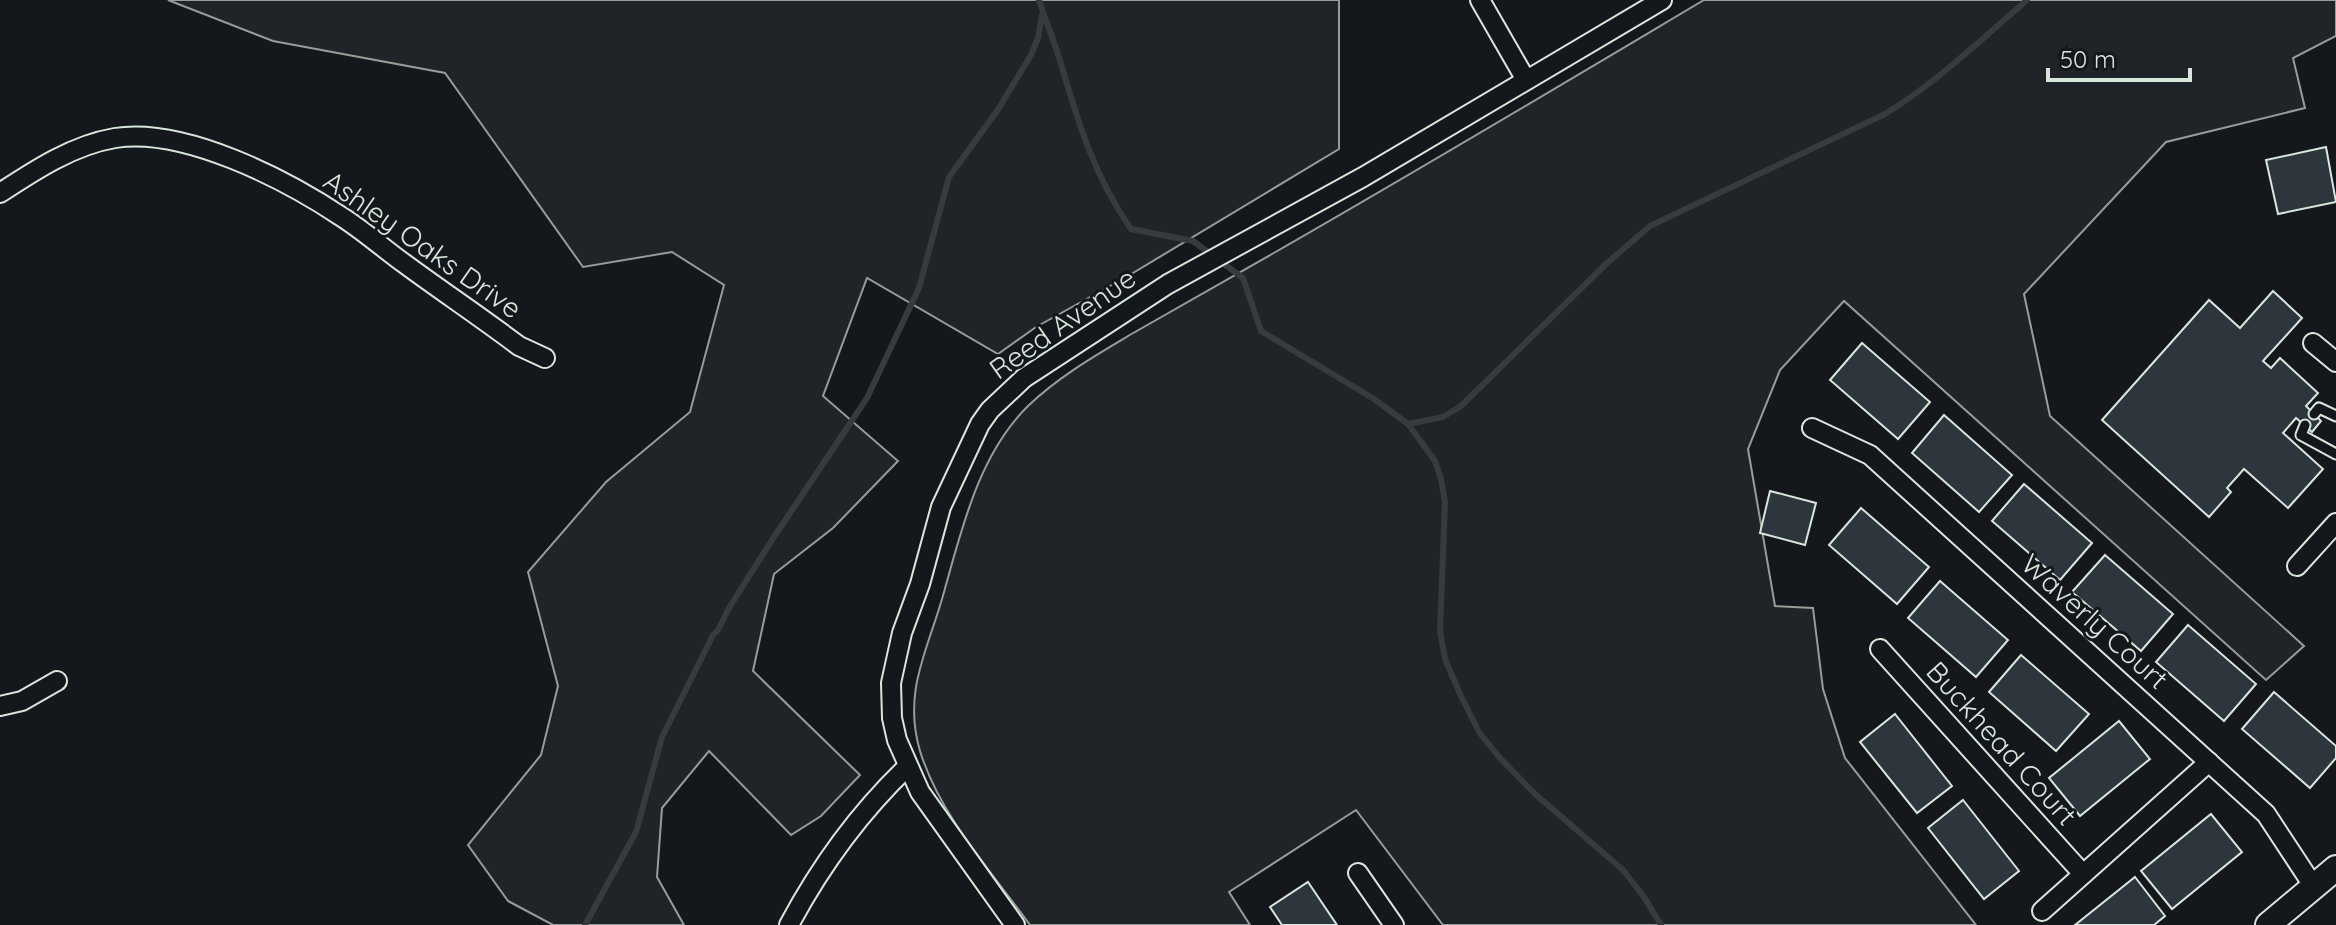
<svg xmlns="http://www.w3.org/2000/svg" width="2336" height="925" viewBox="0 0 2336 925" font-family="Quicksand,sans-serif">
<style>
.green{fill:#202428;stroke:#939e99;stroke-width:2}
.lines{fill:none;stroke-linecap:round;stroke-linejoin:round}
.stream{stroke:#363b3e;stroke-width:6}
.building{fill:#2c363c;stroke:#d8e6dc;stroke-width:2}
.lane-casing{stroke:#d8e6dc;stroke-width:13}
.street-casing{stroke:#d8e6dc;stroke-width:22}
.secondary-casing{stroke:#d8e6dc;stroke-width:28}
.lane{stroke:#14181c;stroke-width:9}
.street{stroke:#14181c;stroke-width:18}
.secondary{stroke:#14181c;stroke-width:24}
.labels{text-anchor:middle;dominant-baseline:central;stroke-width:6;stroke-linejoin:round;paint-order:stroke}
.street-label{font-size:28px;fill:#d8e6dc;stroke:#14181c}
</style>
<rect width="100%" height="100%" fill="#14181c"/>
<g class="green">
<path d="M168 0H1339V149L1128 276 1036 327 998 354 867 278 823 396 898 461 833 528 774 574 753 671 860 775 821 816 791 835 709 751 662 808 657 877 684 925H553L508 901 468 845 541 755 558 686 528 572 606 482 690 412 724 285 672 252 583 267 445 73 273 41Z"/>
<path d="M1704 0H2336V36L2293 58 2305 108 2166 142 2024 294 2050 416 2304 646 2266 680 1844 301 1780 370 1748 449 1775 606 1813 608 1823 689 1845 758 1976 925H1443L1356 810 1229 892 1250 925H1030C991 871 940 816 920 751 902 690 929 648 944 592 962 528 979 454 1028 406 1059 376 1098 354 1135 332 1180 306 1226 280 1272 254 1417 171 1561 85 1704 0Z"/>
</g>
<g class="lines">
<g class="stream">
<path d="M1039 0C1046 22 1055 43 1061 64 1079 125 1094 176 1131 229L1193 241 1243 278 1261 331 1374 399 1408 424 1435 461 1441 479 1445 502 1440 631 1445 659 1461 696 1479 732 1499 757 1535 794 1623 870 1644 897 1661 925"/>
<path d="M1408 424 1443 417 1461 406 1607 263 1650 226 1885 114C1937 82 1981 40 2027 0"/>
<path d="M585 925 636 832 662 737 713 635 718 630 729 608 772 540 867 398 919 288 949 177 997 111 1031 55 1038 38 1042 15"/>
</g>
</g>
<g class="building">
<path d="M2326 147 2336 202 2278 214 2266 160Z"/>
<path d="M2273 291 2302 318 2263 361 2271 368 2280 358 2318 393 2306 406 2321 421 2312 432 2296 418 2283 433 2323 469 2288 508 2244 469 2227 488 2231 492 2209 517 2102 420 2209 300 2240 328Z"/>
<path d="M1862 343 1930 402 1898 439 1830 380Z"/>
<path d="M1944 415 2012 475 1979 512 1912 453Z"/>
<path d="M2024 484 2092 543 2060 580 1992 521Z"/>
<path d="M1770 491 1816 503 1805 545 1760 533Z"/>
<path d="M1861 508 1929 567 1897 604 1829 545Z"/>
<path d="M2105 555 2173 614 2141 651 2072 592Z"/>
<path d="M1940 581 2008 640 1976 677 1908 618Z"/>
<path d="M2188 625 2256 684 2224 721 2156 662Z"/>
<path d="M2021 655 2089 714 2056 751 1989 692Z"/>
<path d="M2274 692 2336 746V758L2310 788 2242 729Z"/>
<path d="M1895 714 1952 786 1917 813 1860 742Z"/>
<path d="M2119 721 2150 759 2080 816 2049 778Z"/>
<path d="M1963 800 2019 871 1984 899 1928 828Z"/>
<path d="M2211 814 2242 852 2172 909 2141 871Z"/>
<path d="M2135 877 2165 916 2154 925H2075Z"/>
<path d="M1308 882 1337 925H1282L1270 907Z"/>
</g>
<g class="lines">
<defs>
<g id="lane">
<path d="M2314 414 2319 408 2336 416"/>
<path d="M2305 425 2301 435 2336 454"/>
</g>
<g id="street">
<path d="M1480 0 1526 80"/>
<path d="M0 193C35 170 73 145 115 138 184 127 285 179 342 217 364 231 384 249 405 264 443 292 482 318 519 346L545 358"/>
<path d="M2313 343 2336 362"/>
<path d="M1812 428 1870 455 2266 814 2314 887"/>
<path d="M2297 566 2336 523"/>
<path d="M1880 649 2083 874"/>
<path d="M0 706 22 701 57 681"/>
<path d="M1358 873 1394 925"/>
<path d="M2042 911 2209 762"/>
<path d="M789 925C821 865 858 814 907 767"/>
<path d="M1015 925 920 792 897 740 892 718 891 683 902 633 920 584 941 507 980 424 990 410 1024 378 1168 284 1363 177 1662 0"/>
</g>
<path id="secondary" d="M2268 925 2336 868"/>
</defs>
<use href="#lane" class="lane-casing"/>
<use href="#street" class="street-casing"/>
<use href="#secondary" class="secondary-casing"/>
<use href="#lane" class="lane"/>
<use href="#street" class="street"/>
<use href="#secondary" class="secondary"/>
</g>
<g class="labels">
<g class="street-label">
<text transform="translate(423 244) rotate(35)">Ashley Oaks Drive</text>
<text transform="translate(1062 323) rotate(-35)">Reed Avenue</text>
<text transform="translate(2095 621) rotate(42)">Waverly Court</text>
<text transform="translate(2002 743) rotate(48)">Buckhead Court</text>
</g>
</g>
<path d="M2048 68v12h142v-12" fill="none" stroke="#d8e6dc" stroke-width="4"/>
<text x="2060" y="68" font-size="24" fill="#d8e6dc" stroke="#14181c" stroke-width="6" paint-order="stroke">50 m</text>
</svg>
